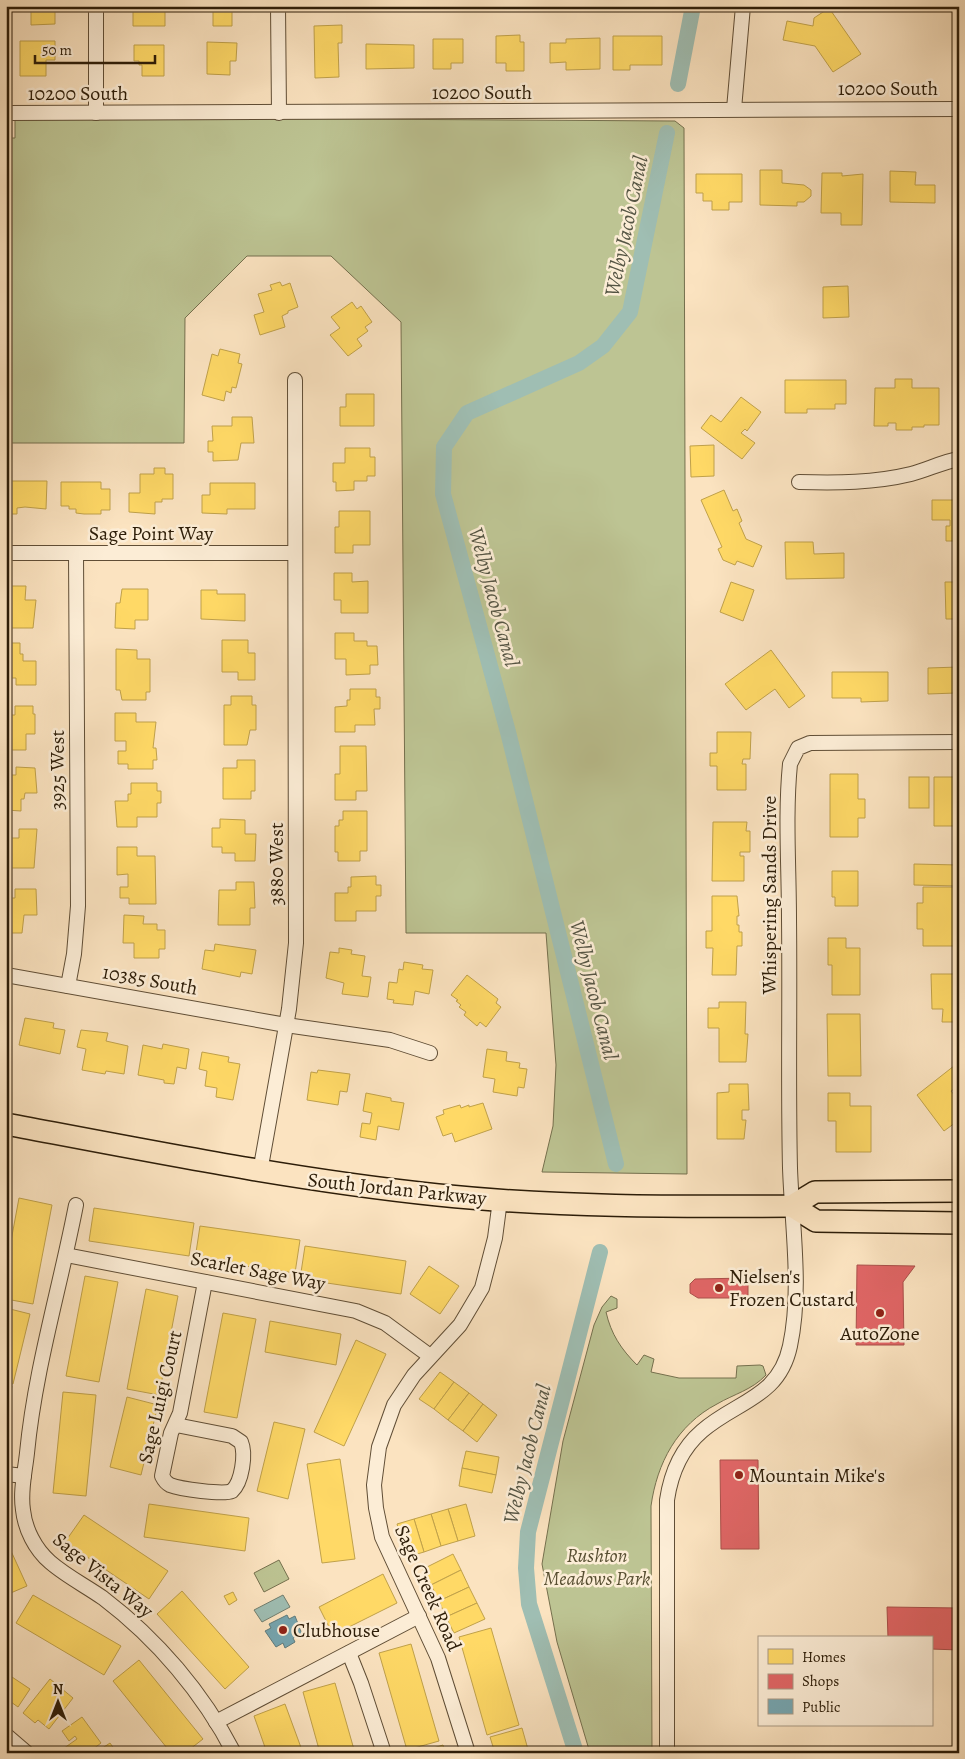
<svg xmlns="http://www.w3.org/2000/svg" width="965" height="1759" viewBox="0 0 965 1759" font-family="Alegreya,serif">
<style>
.green{fill:#bdc493;stroke:#75704e}
.water{fill:#9fbeb3;stroke:#717e6f}
.homes{fill:#ffd966;stroke:#c0a14a}
.shops{fill:#e06666;stroke:#aa504a}
.public{fill:#76a5af;stroke:#607c7d}
.lines{fill:none;stroke-linecap:round;stroke-linejoin:round}
.canal{stroke:#9fbeb3;stroke-width:16}
.minor-casing{stroke:#604e36;stroke-width:16}
.primary-casing{stroke:#2d1d08;stroke-width:24}
.minor{stroke:#fcedd6;stroke-width:14}
.primary{stroke:#fbe3c0;stroke-width:21}
.poi-dot{fill:#8f2418;stroke:#fcedd6;stroke-width:2}
.labels{text-anchor:middle;dominant-baseline:central;stroke-width:5;stroke-linejoin:round;paint-order:stroke}
.street-label{font-size:20px;fill:#2d1d08;stroke:#fcedd6}
.poi-label{font-size:20px;fill:#2d1d08;stroke:#fcedd6;text-anchor:start}
.park-label{font-size:20px;font-style:italic;fill:#584f32;stroke:#fcedd6}
.water-label{font-size:21px;font-style:italic;fill:#554;stroke:#fcedd6}
</style>
<rect width="100%" height="100%" fill="#fbe3c0"/>
<filter id="stains"><feTurbulence type="fractalNoise" baseFrequency=".004" numOctaves="4"/><feColorMatrix values="0 0 0 0 .2 0 0 0 0 .09 0 0 0 0 .02 0 0 0 .5 -.17"/></filter>
<radialGradient id="worn" r=".72"><stop offset=".6" stop-color="#630" stop-opacity="0"/><stop offset="1" stop-color="#630" stop-opacity=".3"/></radialGradient>
<g class="green">
<path d="M15 117 675 121 684 128 687 1174 542 1172 553 1126 556 1065 546 933H406L401 322 331 256H247L185 318 184 443H6V432L10 431 9 168H6V138H15Z"/>
<path d="M611 1296 617 1299V1308L606 1312C611 1334 621 1349 637 1365L644 1355 654 1359 651 1372 679 1378H736L737 1366 760 1365 763 1366 766 1375C752 1390 734 1394 717 1404 677 1425 657 1463 651 1506L652 1753H590L557 1642 542 1564 563 1441 594 1325 602 1307Z"/>
<path d="M279 1560 289 1579 264 1592 254 1573Z"/>
</g>
<path class="water" d="M283 1595 290 1607 262 1622 254 1610Z"/>
<g class="homes">
<path d="M31 6H55V24L31 25Z"/>
<path d="M143 6H165V26H133V7Z"/>
<path d="M206 6 232 8V26H213V11H206Z"/>
<path d="M829 8 861 54 833 72 815 46 783 40 787 21 813 26 814 18Z"/>
<path d="M342 25V43H338L339 77 315 78 314 26Z"/>
<path d="M520 35V42H524V71H506V63H496V36Z"/>
<path d="M613 36H662V65H630V70H613Z"/>
<path d="M600 38V69L566 70V62L550 63V43H566V39Z"/>
<path d="M433 39H463V63H451V69H433Z"/>
<path d="M20 41H55V60H46V76H20Z"/>
<path d="M207 42 237 43 236 61H230V75L207 74Z"/>
<path d="M366 44 414 45V68L366 69Z"/>
<path d="M134 45H164V76H142V65H139V61H134Z"/>
<path d="M760 170H782V183L804 185 811 190V196L804 202H797V206L760 205Z"/>
<path d="M890 171 916 172 915 185H935V203L890 202Z"/>
<path d="M822 173H842V176L863 174 862 225H841V213H821Z"/>
<path d="M696 174H742V202H729V210H712V201H703V193H696Z"/>
<path d="M280 282 282 286 290 283 298 307 288 311V313L282 316 285 327 260 335 254 315 264 312 258 294 272 290 270 285Z"/>
<path d="M848 286 849 317 823 318V287Z"/>
<path d="M352 302 357 309 361 306 372 322 365 327 368 331 357 339 362 346 348 356 330 335 340 328 331 317Z"/>
<path d="M220 349 240 354 238 363 242 364 236 388 232 387 231 393 226 391 224 401 202 395 212 354 218 356Z"/>
<path d="M895 379H912V388H939V425H924V427H912V430H896V423H888V426H874L875 388H895Z"/>
<path d="M785 380H846V404H835V409H807V413H785Z"/>
<path d="M346 394H374V426H340V407H346Z"/>
<path d="M741 397 761 412 747 431 745 429 741 433 755 443 742 459 701 428 711 415 721 422Z"/>
<path d="M232 417H252L254 443H241L238 460 213 461V452H208V441H213L212 426H232Z"/>
<path d="M714 445V476L691 477 690 446Z"/>
<path d="M345 448H370V457H375V476H367V481H354V490L336 491V482H333V463H345Z"/>
<path d="M154 468H165V474H173V499H162V502H155V514L129 512V493H140V474H154Z"/>
<path d="M6 481H47L46 509 25 507 17 508V514H6Z"/>
<path d="M61 482H101V489H110V510H101V514H84L76 513V509H69V506H61Z"/>
<path d="M210 483H255V509H227V514L202 513V495H210Z"/>
<path d="M724 490 733 511 737 509 742 521 739 523 746 539 762 546 753 567 737 561 735 565 723 560 718 549 722 547 701 500Z"/>
<path d="M932 500H959V541H946V526H950V520H932Z"/>
<path d="M339 511H370V545H353V553H335V527H339Z"/>
<path d="M785 542H813L814 554 844 553V578L786 579Z"/>
<path d="M334 573H352V582L368 581V613H341V600H334Z"/>
<path d="M731 582 754 590 743 621 720 612Z"/>
<path d="M945 582H959V619H946Z"/>
<path d="M6 586H26L25 600H36L33 628H6Z"/>
<path d="M122 589H148V620H135V629L115 628 116 603H120Z"/>
<path d="M201 590H217V594H245V621L201 619Z"/>
<path d="M335 633H354V641H367V646H377L378 665H370V674L346 675V659H335Z"/>
<path d="M222 640H248V653H255V680H238V672H222Z"/>
<path d="M6 643H20V654H23V661H36V685H16V678H6Z"/>
<path d="M116 649 137 650V659H150V692H146V700H122L120 690H116Z"/>
<path d="M771 650 805 696 789 708 775 689 746 710 725 684Z"/>
<path d="M959 667V703H956V693L928 694V668Z"/>
<path d="M832 672H888V701L861 702V698H832Z"/>
<path d="M350 689H376V697H380V709H374L375 725H355V732H335V707L347 706V700H350Z"/>
<path d="M231 696H252V705H256V730H250L247 745H224V705H231Z"/>
<path d="M15 706H33V714H35V734H26V750H6V715H15Z"/>
<path d="M115 713H136V722H156L153 748H156L157 760H153V769H128V764H118V751H126V741H115Z"/>
<path d="M717 732H751L750 759H743L742 764H746V790H717V766H710V753H717Z"/>
<path d="M340 746H366L367 791H356V800H335V774H340Z"/>
<path d="M237 760H255V791H251V799H223V768H237Z"/>
<path d="M16 767 35 768 37 793H25L24 799H21V811L6 810V775H16Z"/>
<path d="M830 774H858V799H865V818H858V837H830Z"/>
<rect x="909" y="777" width="20" height="31"/>
<path d="M934 777H959L958 826H934Z"/>
<path d="M131 783H157V791H161V803H157V817H137V827H117L115 801H128V794H131Z"/>
<path d="M343 811H367V851H360V861H338V852H335V826H339V820H343Z"/>
<path d="M220 819 245 820V834H256L255 861H235V853H222V847H212V828H220Z"/>
<path d="M713 822H747L746 831H750V852H740V856H744V881H712Z"/>
<path d="M19 829H37L34 868H6L7 838H19Z"/>
<path d="M117 847H137V856H155L156 904H129V898H120V887H128V874L117 875Z"/>
<path d="M914 864 959 865V886L914 885Z"/>
<path d="M832 871H858V906H835V897H832Z"/>
<path d="M376 876V885H381V896H376V911H356V921H335V893H348V887H351V877Z"/>
<path d="M236 882H254L255 908H250V925H218L219 890H236Z"/>
<path d="M923 887H959V914H954V924H958L954 946H923V929H917V903H923Z"/>
<path d="M15 889H36L37 915H24L22 933H6V898H15Z"/>
<path d="M712 896H737L739 916H737V925H739V932H742V946H737L736 975H712L713 948H706V931H712Z"/>
<path d="M124 915 144 916 143 924H157V930H165V949H159V958H134V943H123Z"/>
<path d="M828 938H846V948H860V995H832V965H828Z"/>
<path d="M215 944 256 950 252 974 241 972 240 977 202 969 205 950 214 951Z"/>
<path d="M339 948 352 950 351 954 365 956 362 976 371 977 368 997 342 994 344 983 326 978 330 952 339 953Z"/>
<path d="M404 962 423 965 422 969 433 970 429 994 415 991 413 1005 393 1003 394 1000 387 999 389 982 397 983 399 969 403 970Z"/>
<path d="M931 974H954V996H959V1022H942L943 1009H932Z"/>
<path d="M467 975 498 999 496 1003 501 1007 486 1027 480 1022 477 1026 464 1015 466 1012 459 1007 461 1005 456 1001 458 1000 451 995Z"/>
<path d="M719 1002H746L745 1034H748L746 1062H719V1028H708V1008H719Z"/>
<path d="M827 1014H860L861 1076H828Z"/>
<path d="M25 1018 54 1023 53 1028 65 1030 60 1054 19 1045Z"/>
<path d="M81 1030 108 1033 106 1041 128 1046 124 1074 106 1071 105 1074 82 1070 86 1049 77 1047Z"/>
<path d="M163 1044 189 1049 186 1069 177 1067 174 1084 164 1083V1080L138 1075 143 1045 162 1049Z"/>
<path d="M487 1049 507 1052 506 1061 520 1063 519 1068 527 1069 524 1088 518 1087 517 1096 493 1092 495 1079 483 1077Z"/>
<path d="M202 1052 229 1057 228 1062 240 1064 233 1100 216 1097 217 1088 205 1086 207 1071 199 1069Z"/>
<path d="M959 1062V1086L951 1091 959 1101V1120L944 1131 917 1095Z"/>
<path d="M318 1070 350 1074 347 1092 340 1091 338 1105 307 1100 311 1072 317 1073Z"/>
<path d="M729 1084H748L749 1110H742V1120H746L744 1139H717V1093L729 1092Z"/>
<path d="M366 1093 391 1098V1101L404 1103 399 1130 378 1126 376 1140 360 1137 362 1123 370 1124 372 1113 363 1111Z"/>
<path d="M828 1093H850V1106H871V1152H836V1121H828Z"/>
<path d="M483 1103 492 1129 455 1142 452 1133 443 1136 436 1117 444 1114 443 1110 460 1105 461 1108 469 1105V1107Z"/>
<path d="M19 1198 52 1205 33 1304 6 1299V1268Z"/>
<path d="M94 1208 194 1223 189 1256 89 1241Z"/>
<path d="M200 1226 300 1240 295 1273 195 1259Z"/>
<path d="M305 1246 406 1261 401 1294 300 1279Z"/>
<path d="M429 1266 459 1286 440 1314 410 1294Z"/>
<path d="M85 1276 118 1282 99 1382 66 1376Z"/>
<path d="M146 1289 178 1296 159 1395 127 1389Z"/>
<path d="M6 1308 30 1314 13 1384 6 1382Z"/>
<path d="M223 1313 256 1319 237 1418 204 1412Z"/>
<path d="M270 1321 341 1334 336 1365 265 1352Z"/>
<path d="M356 1340 386 1354 344 1446 314 1432Z"/>
<path d="M440 1372 454 1382 434 1409 419 1399Z"/>
<path d="M454 1382 469 1393 448 1420 434 1409Z"/>
<path d="M6 1385 12 1386 6 1421Z"/>
<path d="M63 1392 96 1395 86 1496 53 1493Z"/>
<path d="M469 1393 483 1404 463 1431 448 1420Z"/>
<path d="M127 1397 158 1405 141 1475 110 1467Z"/>
<path d="M483 1404 497 1415 477 1442 463 1431Z"/>
<path d="M274 1422 305 1429 288 1499 257 1491Z"/>
<path d="M466 1451 499 1457 496 1475 462 1468Z"/>
<path d="M340 1459 355 1559 322 1563 307 1464Z"/>
<path d="M462 1468 496 1475 492 1493 459 1486Z"/>
<path d="M149 1504 249 1518 245 1551 144 1537Z"/>
<path d="M466 1504 475 1536 458 1541 448 1509Z"/>
<path d="M448 1509 458 1541 441 1546 431 1514Z"/>
<path d="M431 1514 441 1546 424 1552 414 1519Z"/>
<path d="M84 1515 168 1571 149 1599 65 1542Z"/>
<path d="M414 1519 424 1552 407 1557 397 1524Z"/>
<path d="M6 1540 27 1586 6 1595Z"/>
<path d="M453 1554 461 1570 431 1585 423 1569Z"/>
<path d="M461 1570 469 1587 439 1601 431 1585Z"/>
<path d="M383 1574 397 1603 333 1635 319 1607Z"/>
<path d="M469 1587 477 1603 446 1617 439 1601Z"/>
<path d="M182 1591 249 1667 225 1689 157 1614Z"/>
<path d="M233 1592 237 1600 229 1605 224 1596Z"/>
<path d="M33 1595 121 1646 104 1675 16 1623Z"/>
<path d="M477 1603 485 1619 454 1633 446 1617Z"/>
<path d="M491 1628 519 1725 487 1735 459 1637Z"/>
<path d="M411 1644 439 1741 407 1750 379 1653Z"/>
<path d="M139 1660 203 1739 185 1753H171L113 1681Z"/>
<path d="M6 1673 30 1689 18 1707 11 1702 9 1704 6 1702Z"/>
<path d="M50 1679 73 1698 49 1729 38 1720 35 1723 23 1713Z"/>
<path d="M335 1683 355 1753H320L303 1692Z"/>
<path d="M285 1704 303 1753H267L254 1716Z"/>
<path d="M82 1717 101 1743 88 1753H61L60 1751 77 1739 75 1736 69 1741 62 1731Z"/>
<path d="M522 1728 529 1753H495L490 1737Z"/>
<path d="M110 1743 117 1753H95Z"/>
<path d="M443 1745 445 1753H417Z"/>
</g>
<g class="shops">
<path d="M857 1265 915 1266 903 1282 904 1345H856Z"/>
<path d="M748 1278V1298H698L690 1293V1284L695 1279Z"/>
<path d="M720 1460H758L759 1549H721Z"/>
<path d="M887 1607 959 1608V1650L931 1649V1638H888Z"/>
</g>
<g class="public">
<rect x="6" y="418" width="4" height="12"/>
<path d="M287 1615 289 1619 295 1616 302 1634 293 1638 295 1642 285 1648 283 1643 276 1647 265 1631 271 1628 269 1624Z"/>
</g>
<g class="lines">
<g class="canal">
<path d="M678 84 693 6"/>
<path d="M616 1164 508 732 443 494 444 447 467 413 579 363 603 346 630 312 667 133"/>
<path d="M576 1753 529 1604 526 1568 528 1532 600 1252"/>
</g>
<defs>
<g id="minor">
<path d="M96 6V113"/>
<path d="M278 6 279 113"/>
<path d="M734 109 743 6"/>
<path d="M6 113 959 109"/>
<path d="M799 482C837 483 874 483 911 474 927 470 942 462 959 459"/>
<path d="M6 553H295"/>
<path d="M6 975 286 1025 390 1040 430 1053"/>
<path d="M68 986 74 954 78 906 76 553"/>
<path d="M260 1172 289 1009 296 943 295 380"/>
<path d="M76 1205C60 1288 35 1369 27 1453 25 1472 20 1491 23 1510 25 1529 35 1549 50 1562 66 1576 86 1586 103 1598 157 1639 203 1693 234 1753"/>
<path d="M66 1255 356 1311 385 1323 430 1356"/>
<path d="M176 1425 232 1436 241 1442C246 1454 242 1482 232 1491 223 1495 180 1489 170 1485 166 1483 164 1480 162 1476L171 1433 180 1413 205 1282"/>
<path d="M6 1474 24 1476"/>
<path d="M349 1653 361 1683 384 1753"/>
<path d="M216 1722 419 1616"/>
<path d="M6 1735 27 1753"/>
<path d="M468 1753 438 1658 382 1537 376 1508 374 1485 379 1447 394 1405 414 1375 460 1325 482 1288 495 1238 500 1200"/>
<path d="M667 1753V1500C671 1473 681 1449 702 1431 736 1401 779 1398 790 1346 802 1290 792 1226 790 1168 788 1085 790 1002 789 919 789 868 785 815 790 764L798 748 810 743 959 742"/>
</g>
<g id="primary">
<path d="M6 1124C150 1151 293 1180 438 1195 556 1207 674 1207 792 1206L815 1192 959 1191"/>
<path d="M792 1206 816 1221 959 1223"/>
</g>
</defs>
<use href="#minor" class="minor-casing"/>
<use href="#primary" class="primary-casing"/>
<use href="#minor" class="minor"/>
<use href="#primary" class="primary"/>
</g>
<g class="poi-dot">
<circle cx="719" cy="1288" r="5"/>
<circle cx="880" cy="1313" r="5"/>
<circle cx="739" cy="1475" r="5"/>
<circle cx="283" cy="1630" r="5"/>
</g>
<g class="labels">
<g class="street-label">
<text x="888" y="88">10200 South</text>
<text x="482" y="92">10200 South</text>
<text x="78" y="93">10200 South</text>
<text x="151" y="533">Sage Point Way</text>
<text transform="translate(57 770) rotate(-90)">3925 West</text>
<text transform="translate(276 864) rotate(-90)">3880 West</text>
<text transform="translate(769 895) rotate(-90)">Whispering Sands Drive</text>
<text transform="translate(150 980) rotate(10)">10385 South</text>
<text transform="translate(397 1189) rotate(6)">South Jordan Parkway</text>
<text transform="translate(258 1271) rotate(11)">Scarlet Sage Way</text>
<text transform="translate(160 1397) rotate(-77)">Sage Luigi Court</text>
<text transform="translate(103 1575) rotate(39)">Sage Vista Way</text>
<text transform="translate(428 1588) rotate(66)">Sage Creek Road</text>
</g>
<g class="poi-label">
<text x="729" y="1276">Nielsen's<tspan x="729" dy="23">Frozen Custard</tspan></text>
<text x="880" y="1333" text-anchor="middle">AutoZone</text>
<text x="749" y="1475">Mountain Mike's</text>
<text x="293" y="1630">Clubhouse</text>
</g>
<g class="park-label">
<text x="597" y="1555">Rushton<tspan x="597" dy="23">Meadows Park</tspan></text>
</g>
<g class="water-label">
<text transform="translate(626 226) rotate(-78)">Welby Jacob Canal</text>
<text transform="translate(494 597) rotate(75)">Welby Jacob Canal</text>
<text transform="translate(594 990) rotate(76)">Welby Jacob Canal</text>
<text transform="translate(527 1454) rotate(-76)">Welby Jacob Canal</text>
</g>
</g>
<rect width="965" height="1759" fill="none" stroke="#fbe3c0" stroke-width="25"/>
<rect x="8" y="8" width="950" height="1744" fill="none" stroke="#2d1d08" stroke-width="2.5"/>
<rect x="12" y="12" width="940" height="1734" fill="none" stroke="#2d1d08"/>
<rect x="758" y="1636" width="175" height="90" fill="#fcedd6" stroke="#a99a84"/>
<rect x="768" y="1649" width="25" height="15" fill="#ffd966" stroke="#a99a84"/>
<text x="802" y="1662" font-size="15" fill="#2d1d08">Homes</text>
<rect x="768" y="1674" width="25" height="15" fill="#e06666" stroke="#a99a84"/>
<text x="802" y="1686" font-size="15" fill="#2d1d08">Shops</text>
<rect x="768" y="1699" width="25" height="15" fill="#76a5af" stroke="#a99a84"/>
<text x="802" y="1712" font-size="15" fill="#2d1d08">Public</text>
<g transform="translate(58 1702)" stroke="#fcedd6" stroke-width="4" paint-order="stroke">
<path d="M0-4L9 19L0 12L-9 19Z" fill="#2d1d08"/>
<text y="-8" font-size="14" font-weight="bold" text-anchor="middle" fill="#2d1d08">N</text>
</g>
<path d="M35 55v8h120v-8" fill="none" stroke="#2d1d08" stroke-width="2.5"/>
<text x="42" y="55" font-size="15" fill="#2d1d08" stroke="#fcedd6" stroke-width="4" paint-order="stroke">50 m</text>
<rect width="100%" height="100%" filter="url(#stains)"/>
<rect width="100%" height="100%" fill="url(#worn)"/>
</svg>
